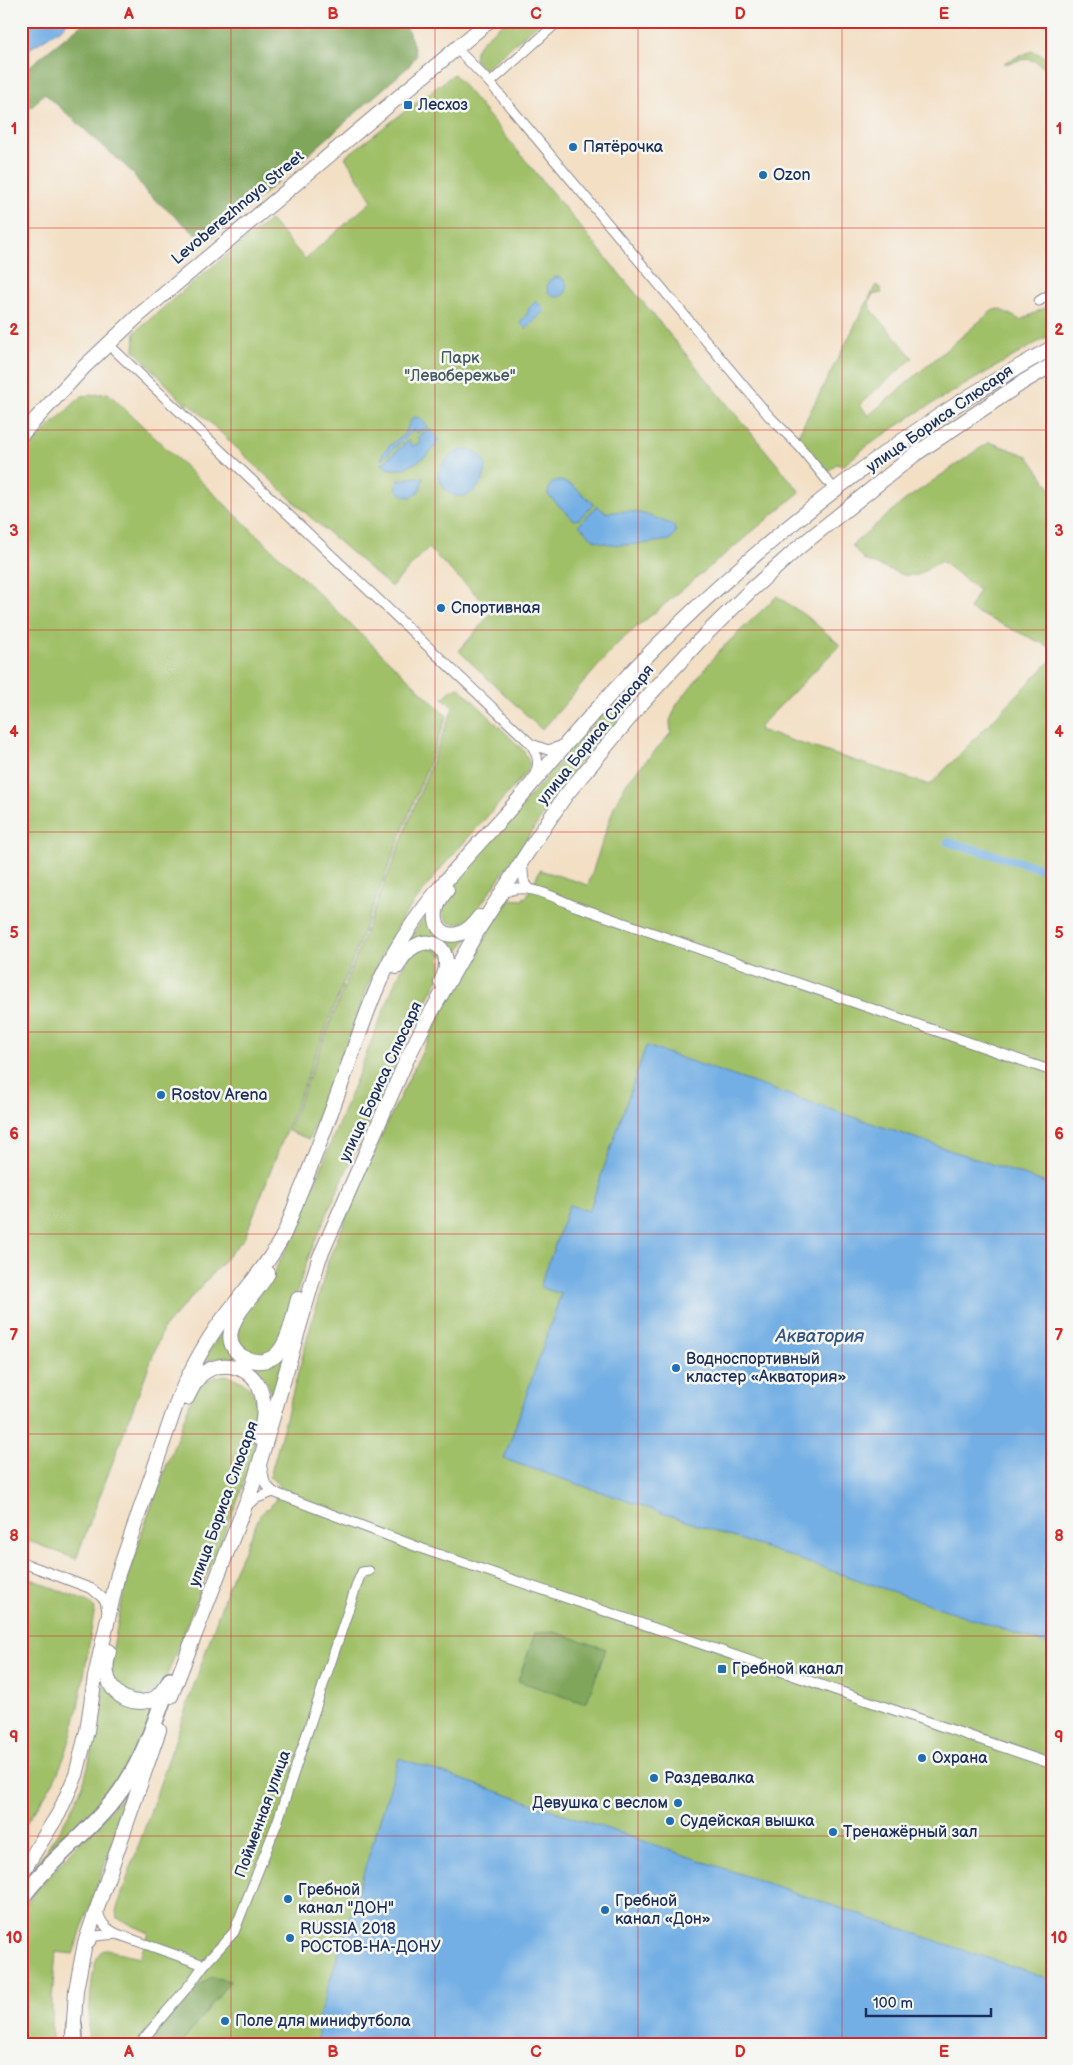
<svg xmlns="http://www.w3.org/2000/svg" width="1073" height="2065" viewBox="0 0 1073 2065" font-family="'Balsamiq Sans',sans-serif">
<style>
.green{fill:#a0c068;stroke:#5e7863}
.forest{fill:#80a65c;stroke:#4e6a5d}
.water{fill:#73afe4;stroke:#476fa1}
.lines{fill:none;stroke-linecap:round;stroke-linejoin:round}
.canal{stroke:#73afe4;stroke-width:9}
.street-casing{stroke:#878791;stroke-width:11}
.secondary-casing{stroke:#878791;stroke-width:16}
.primary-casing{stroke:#878791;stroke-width:18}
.street{stroke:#fff;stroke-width:9}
.secondary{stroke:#fff;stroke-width:14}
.primary{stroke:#fff;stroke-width:15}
.grid{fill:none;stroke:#d62828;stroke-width:1;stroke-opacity:0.55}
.poi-dot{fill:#1f6fb2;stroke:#f6f6f2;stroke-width:2}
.labels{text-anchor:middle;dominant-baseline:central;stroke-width:5;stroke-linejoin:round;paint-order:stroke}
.poi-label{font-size:16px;fill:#1b2f5e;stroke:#f6f6f2;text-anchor:start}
.street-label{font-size:16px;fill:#1b2f5e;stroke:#f6f6f2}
.park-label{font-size:16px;fill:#435a61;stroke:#f6f6f2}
.water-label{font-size:18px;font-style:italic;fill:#355586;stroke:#f6f6f2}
.neatline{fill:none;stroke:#d62828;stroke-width:2}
.grid-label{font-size:16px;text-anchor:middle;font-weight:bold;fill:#d62828}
</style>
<rect width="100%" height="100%" fill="#f6f6f2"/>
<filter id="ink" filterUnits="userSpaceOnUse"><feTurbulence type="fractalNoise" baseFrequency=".02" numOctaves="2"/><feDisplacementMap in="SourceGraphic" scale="10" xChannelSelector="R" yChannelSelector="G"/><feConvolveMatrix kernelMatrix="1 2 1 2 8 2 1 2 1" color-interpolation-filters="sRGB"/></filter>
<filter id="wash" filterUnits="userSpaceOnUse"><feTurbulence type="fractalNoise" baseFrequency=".0096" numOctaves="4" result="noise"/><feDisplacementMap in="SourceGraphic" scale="20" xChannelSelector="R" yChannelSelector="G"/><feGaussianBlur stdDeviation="1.12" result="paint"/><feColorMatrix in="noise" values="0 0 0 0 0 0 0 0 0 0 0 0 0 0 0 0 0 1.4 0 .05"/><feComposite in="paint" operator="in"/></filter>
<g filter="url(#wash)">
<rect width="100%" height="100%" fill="#f3dfc4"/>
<g class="green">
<path d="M506 21H541L484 70C481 67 477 64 476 61 468 47 497 29 506 21Z"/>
<path d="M1032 51 1052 60V75C1031 56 1032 57 1005 64V62Z"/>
<path d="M454 74 800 492 619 642 542 730 459 651 493 611 428 548 391 587 307 514 187 401V406L134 350 135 332 184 290 270 220 305 259 372 201 345 157Z"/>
<path d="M876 285 880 287 882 293 872 295 869 302 870 308 913 358 860 404 868 416 993 310 999 309 1021 320 1052 304V334L918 412 863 449 843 466 836 464 828 472 797 437Z"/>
<path d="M108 393 447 716 245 1237 163 1329 76 1559 21 1538V457L50 426 82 396Z"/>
<path d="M989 442 1028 456 1052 490V648L969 609 979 590 941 561 918 575H904L864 560 852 545 904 501Z"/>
<path d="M777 596 810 619 840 645 761 725 759 730 930 785 1052 659V2044H88C89 2024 90 1971 98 1956 100 1951 103 1950 108 1950L140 1957 149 1933 117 1918 116 1911 231 1578 261 1513 265 1509 270 1508 272 1503H274L279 1485 270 1477 329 1258 385 1127 447 1002 508 899 523 900 524 897 526 898 540 870 588 885 615 804 627 782 671 733 670 721 677 704 719 651Z"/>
<path d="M459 687 524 751 530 765 526 773 442 867 403 917 386 947 371 979 309 1139 288 1131 453 708 443 698 453 689Z"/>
<path d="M622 690 636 701 577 766 473 916 460 924 449 923 442 914 446 893Z"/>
<path d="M427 913H429L431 923 468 937 452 962 451 959 409 939Z"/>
<path d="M422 946 440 953 441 973C395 1065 351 1157 311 1251 298 1281 290 1328 272 1353L252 1357 237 1345 238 1324 270 1279 295 1233 394 985 408 956Z"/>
<path d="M224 1327 229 1343 241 1359C226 1356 214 1356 201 1365Z"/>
<path d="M283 1357 274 1392 271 1393C267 1380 260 1371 250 1362Z"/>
<path d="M226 1375C240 1380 252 1385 256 1401 267 1443 225 1530 208 1571 194 1607 180 1642 166 1678L152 1695 132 1697 115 1686 110 1664 124 1591 143 1529 192 1397C200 1384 210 1377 226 1375Z"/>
<path d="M21 1575 88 1602 95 1608C85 1661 79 1735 53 1782 44 1799 32 1814 21 1830Z"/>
<path d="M103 1685 108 1690 157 1701C150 1718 145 1735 138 1751 113 1804 64 1844 23 1883 45 1850 73 1816 85 1778 93 1750 96 1720 100 1691Z"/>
<path d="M133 1785 73 1954 56 1952 52 1999V2044H21V1911L35 1891Z"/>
</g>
<g class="forest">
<path d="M86 21H404L412 41 416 56 409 66 224 229 205 242 146 192 132 172 44 93 34 105 21 114V73Z"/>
<path d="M555 1632 606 1649 586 1704 518 1681 535 1633Z"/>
<path d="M212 1977 230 1981 181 2044H149C165 2025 191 1987 212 1977Z"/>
</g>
<g class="water">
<path d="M21 21H69L61 29 21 54Z"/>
<circle cx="557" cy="287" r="10"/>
<path d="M536 301 545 310 526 329 520 323 529 311 528 309Z"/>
<path d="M413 417 420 418 429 427 416 433 415 429 381 460C381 449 396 442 403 435 408 430 408 423 413 417Z"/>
<path d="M431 430 439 439C434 456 394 481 381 463L386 462V460L409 440 412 446 421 443 418 436Z"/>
<path d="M467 449C515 459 457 532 438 475 442 460 452 452 467 449Z"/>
<path d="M414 477 423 478 420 490 413 497 404 496 396 489 398 481Z"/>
<path d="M558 480 572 485 594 504 579 519 574 520 548 495C548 487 551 482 558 480Z"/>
<path d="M597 506 607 513C636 508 647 515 673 525L676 532 670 540C648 543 622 548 600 542 592 540 585 531 579 525Z"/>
<path d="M646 1046 1052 1185V1646L504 1459 561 1294 540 1287 569 1205 589 1211Z"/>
<path d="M399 1758 1052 1980V2044H318V2019Z"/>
</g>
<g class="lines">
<path class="canal" d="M948 842 1052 871"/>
</g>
</g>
<g filter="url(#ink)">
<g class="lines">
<defs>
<g id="street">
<path d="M457 49 490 83 769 416 800 447 834 489"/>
<path d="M490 83 559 21"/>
<path d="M1039 301 1052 293"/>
<path d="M107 343 531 744C538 756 540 763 534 776"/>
<path d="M531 744 548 750 564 745"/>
<path d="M522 862 524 881 529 888"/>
<path d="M502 894C526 880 552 897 575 906L1052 1071"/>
<path d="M261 1463 265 1483 273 1492 423 1549 1052 1764"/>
<path d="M247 1505 257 1498 273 1492"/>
<path d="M21 1562 92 1589 105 1600 107 1611"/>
<path d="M98 1910C100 1923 106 1928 117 1934L204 1965"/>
<path d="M87 1946 95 1936 117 1934"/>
<path d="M139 2044 191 1983 204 1965 234 1932 277 1823 358 1581 362 1572 369 1571"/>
</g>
<g id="secondary">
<path d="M21 435 83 368 138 316 489 21"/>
<path d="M447 890C417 925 453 955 479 917"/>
<path d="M397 967C417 925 461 942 441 982"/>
<path d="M268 1273C258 1293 236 1309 231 1331 225 1357 262 1371 278 1353 290 1339 293 1316 298 1299"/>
<path d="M187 1398C191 1390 195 1381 201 1375 222 1357 253 1367 261 1392 266 1406 263 1424 259 1438"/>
<path d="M109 1651C107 1660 105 1669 108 1678 114 1698 136 1708 155 1698 160 1695 164 1689 168 1683"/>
<path d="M171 1696 253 1485 319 1259 407 1059 424 1025 478 930 527 853 565 796 642 703 699 641 751 590 798 548 914 455 1023 382 1052 365"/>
<path d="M21 1874 59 1813 76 1775 87 1731 95 1677 118 1574 178 1399C190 1371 204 1344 222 1320 243 1292 268 1265 284 1234 290 1221 294 1208 299 1195 320 1145 338 1094 356 1043 367 1013 378 981 394 953 427 895 475 849 518 800 568 741 619 682 675 628 788 519 913 424 1052 348"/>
<path d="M73 2036 76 1990 85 1943 159 1730"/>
</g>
<g id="primary">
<path d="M21 1899C46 1864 81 1839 108 1807 140 1771 154 1725 170 1680"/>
<path d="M74 2025 75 2044"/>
</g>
</defs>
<use href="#street" class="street-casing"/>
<use href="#secondary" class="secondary-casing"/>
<use href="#primary" class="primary-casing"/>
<use href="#street" class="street"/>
<use href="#secondary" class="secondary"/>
<use href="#primary" class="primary"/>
</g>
</g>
<path class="grid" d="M231 21V2044M435 21V2044M638 21V2044M842 21V2044M21 228H1052M21 430H1052M21 630H1052M21 832H1052M21 1032H1052M21 1234H1052M21 1434H1052M21 1636H1052M21 1836H1052"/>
<g class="poi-dot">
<rect x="403" y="100" width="10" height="10" rx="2.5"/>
<circle cx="573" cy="147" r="5"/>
<circle cx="763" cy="175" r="5"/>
<circle cx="441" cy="608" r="5"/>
<circle cx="161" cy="1095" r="5"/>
<circle cx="676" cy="1368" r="5"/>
<rect x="717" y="1664" width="10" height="10" rx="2.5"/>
<circle cx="922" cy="1758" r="5"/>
<circle cx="654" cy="1778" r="5"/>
<circle cx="678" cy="1803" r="5"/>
<circle cx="670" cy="1821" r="5"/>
<circle cx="833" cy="1832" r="5"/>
<circle cx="288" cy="1899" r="5"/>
<circle cx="605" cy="1910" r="5"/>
<circle cx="290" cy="1938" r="5"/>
<circle cx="225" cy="2021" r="5"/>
</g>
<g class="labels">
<g class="poi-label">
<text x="418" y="105">Лесхоз</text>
<text x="583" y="147">Пятёрочка</text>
<text x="773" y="175">Ozon</text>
<text x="451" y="608">Спортивная</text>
<text x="171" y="1095">Rostov Arena</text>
<text x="686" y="1359">Водноспортивный<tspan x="686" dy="18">кластер «Акватория»</tspan></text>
<text x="732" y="1669">Гребной канал</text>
<text x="932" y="1758">Охрана</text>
<text x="664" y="1778">Раздевалка</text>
<text x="668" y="1803" text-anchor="end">Девушка с веслом</text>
<text x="680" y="1821">Судейская вышка</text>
<text x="843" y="1832">Тренажёрный зал</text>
<text x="298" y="1890">Гребной<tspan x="298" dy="18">канал "ДОН"</tspan></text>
<text x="615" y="1901">Гребной<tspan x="615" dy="18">канал «Дон»</tspan></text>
<text x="300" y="1929">RUSSIA 2018<tspan x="300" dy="18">РОСТОВ-НА-ДОНУ</tspan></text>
<text x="235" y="2021">Поле для минифутбола</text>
</g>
<g class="street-label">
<text transform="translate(238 208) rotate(-40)">Levoberezhnaya Street</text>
<text transform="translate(940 419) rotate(-35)">улица Бориса Слюсаря</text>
<text transform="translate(596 735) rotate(-51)">улица Бориса Слюсаря</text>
<text transform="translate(381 1082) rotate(-65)">улица Бориса Слюсаря</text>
<text transform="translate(224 1504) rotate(-70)">улица Бориса Слюсаря</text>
<text transform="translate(263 1814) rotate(-70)">Пойменная улица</text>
</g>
<g class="park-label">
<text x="460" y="358">Парк<tspan x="460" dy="18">"Левобережье"</tspan></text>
</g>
<g class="water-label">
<text x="820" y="1336">Акватория</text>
</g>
</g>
<rect width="1073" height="2065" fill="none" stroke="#f6f6f2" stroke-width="55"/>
<path d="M866 2008v8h125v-8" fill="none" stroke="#1b2f5e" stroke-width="2.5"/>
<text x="873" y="2008" font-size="15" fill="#1b2f5e" stroke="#f6f6f2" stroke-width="4" paint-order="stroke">100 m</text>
<rect x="28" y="28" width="1018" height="2010" class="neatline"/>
<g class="grid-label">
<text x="129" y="19">A</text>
<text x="333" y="19">B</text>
<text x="536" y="19">C</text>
<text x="740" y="19">D</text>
<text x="944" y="19">E</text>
<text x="14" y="134">1</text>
<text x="1059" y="134">1</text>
<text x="14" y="335">2</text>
<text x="1059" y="335">2</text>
<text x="14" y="536">3</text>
<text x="1059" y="536">3</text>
<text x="14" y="737">4</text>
<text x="1059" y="737">4</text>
<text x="14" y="938">5</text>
<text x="1059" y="938">5</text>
<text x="14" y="1139">6</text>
<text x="1059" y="1139">6</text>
<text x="14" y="1340">7</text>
<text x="1059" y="1340">7</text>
<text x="14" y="1541">8</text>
<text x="1059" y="1541">8</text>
<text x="14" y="1742">9</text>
<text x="1059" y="1742">9</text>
<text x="14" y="1943">10</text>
<text x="1059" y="1943">10</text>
<text x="129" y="2057">A</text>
<text x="333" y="2057">B</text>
<text x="536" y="2057">C</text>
<text x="740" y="2057">D</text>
<text x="944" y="2057">E</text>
</g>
</svg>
